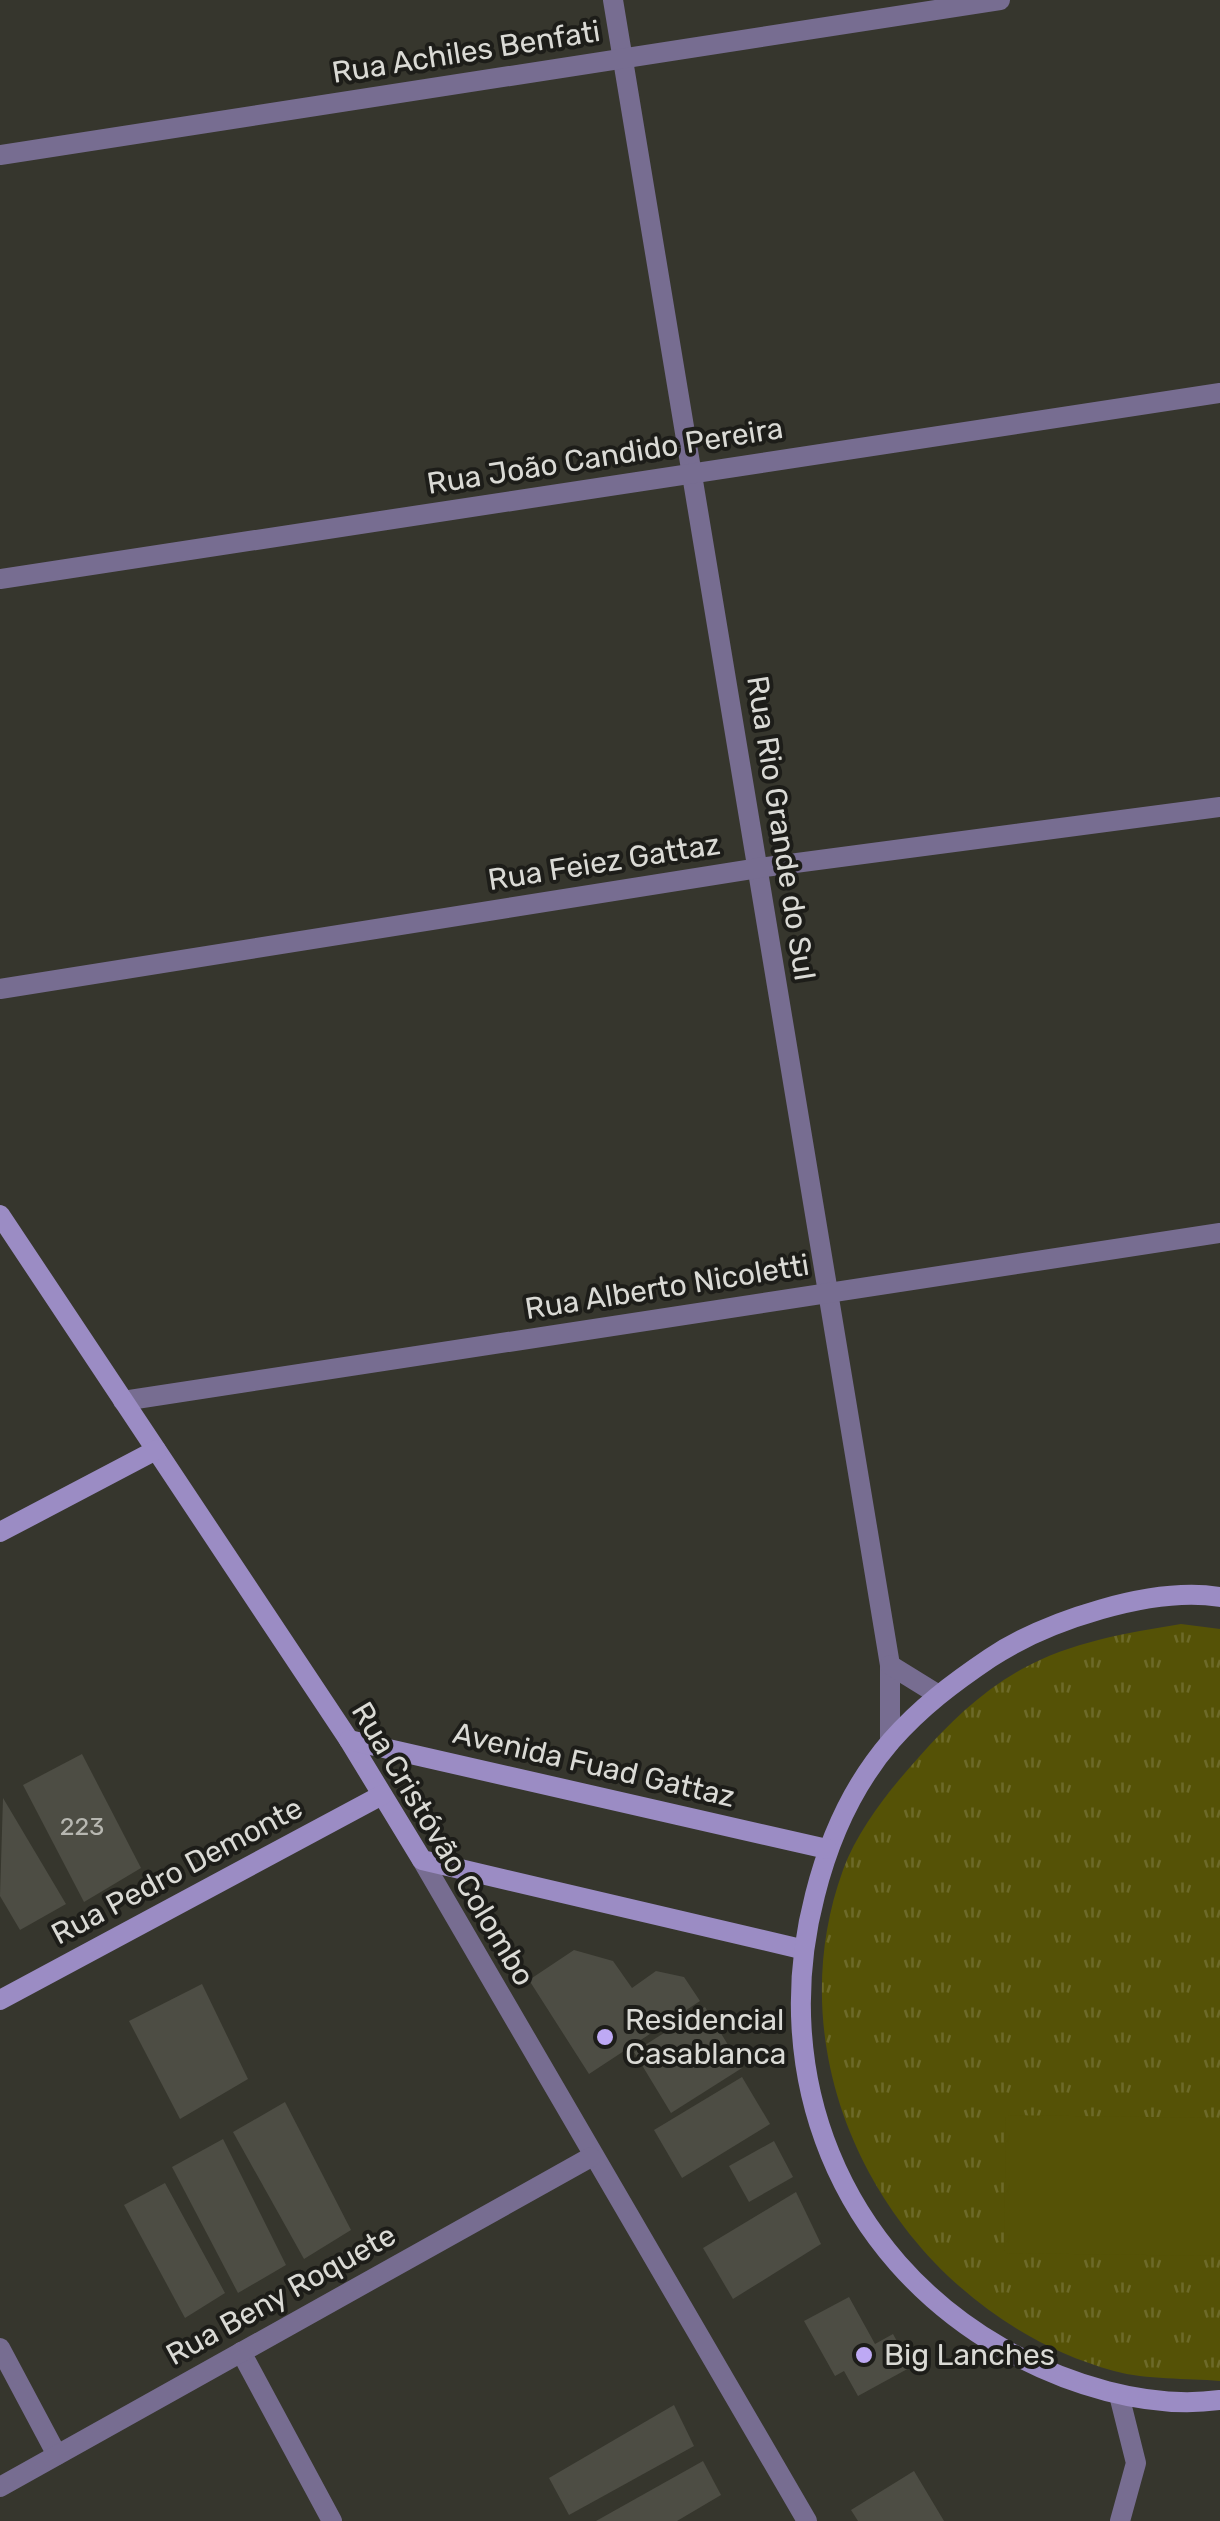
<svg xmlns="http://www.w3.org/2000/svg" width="1220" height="2521" viewBox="0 0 1220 2521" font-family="Rubik,sans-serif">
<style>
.park{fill:url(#park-tufts)}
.pitch{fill:#555206}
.building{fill:#4d4d44}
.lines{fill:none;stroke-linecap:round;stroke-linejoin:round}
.street{stroke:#776d91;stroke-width:20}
.secondary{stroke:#9b8cc4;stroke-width:20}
.poi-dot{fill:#bea9f4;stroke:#1d1d19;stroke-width:4}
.labels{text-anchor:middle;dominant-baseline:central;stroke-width:8;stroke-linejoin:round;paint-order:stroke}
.number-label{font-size:25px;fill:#b7b7b1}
.street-label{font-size:30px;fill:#dadad5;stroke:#1d1d19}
.poi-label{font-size:30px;fill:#dadad5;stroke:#1d1d19;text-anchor:start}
</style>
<defs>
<pattern id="park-tufts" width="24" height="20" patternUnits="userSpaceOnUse" patternTransform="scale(2.5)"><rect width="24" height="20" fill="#555206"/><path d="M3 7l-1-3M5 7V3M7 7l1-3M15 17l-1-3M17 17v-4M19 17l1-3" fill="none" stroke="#6d6a29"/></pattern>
</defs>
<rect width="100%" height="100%" fill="#36362d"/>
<path class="park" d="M1181 1624 1220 1629V2381C1187 2378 1147 2380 1114 2371 905 2313 767 2079 843 1870 858 1829 890 1789 919 1757 949 1723 981 1692 1022 1669 1071 1642 1126 1633 1181 1624Z"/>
<path class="pitch" d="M1006 2115 1220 2118V2256L1004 2253Z"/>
<g class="building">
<path d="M82 1754 141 1868 84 1902 23 1785Z"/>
<path d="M3 1798 66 1904 20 1930 0 1896Z"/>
<path d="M574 1950 613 1961 632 1988 656 1971 684 1977 700 2001 589 2074 529 1980Z"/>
<path d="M202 1984 248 2079 180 2119 129 2021Z"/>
<path d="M705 2007 742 2068 671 2113 634 2052Z"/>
<path d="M742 2077 770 2124 682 2178 654 2130Z"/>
<path d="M285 2102 351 2230 304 2259 233 2132Z"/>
<path d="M223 2139 286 2265 238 2293 172 2167Z"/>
<path d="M774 2141 793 2177 749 2202 729 2166Z"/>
<path d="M165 2183 225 2293 185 2318 124 2205Z"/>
<path d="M796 2192 821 2244 733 2299 703 2248Z"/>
<path d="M849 2297 875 2344 893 2334 911 2367 858 2396 844 2371 835 2376 804 2321Z"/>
<path d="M674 2405 694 2446 569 2515 549 2478Z"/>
<path d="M703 2461 721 2495 677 2521H596Z"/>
<path d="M914 2471 944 2521H858L851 2510Z"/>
</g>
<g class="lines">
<g class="street">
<path d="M613 0 890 1665V1742"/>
<path d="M0 155 1000 0"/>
<path d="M0 579 1220 393"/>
<path d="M0 989 758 868 1220 807"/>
<path d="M123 1401 1220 1233"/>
<path d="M890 1665 937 1694"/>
<path d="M422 1860 807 2521"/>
<path d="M0 2348 57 2455"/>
<path d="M241 2352 332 2521"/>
<path d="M1119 2395 1136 2463 1120 2521"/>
<path d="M0 2487 591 2157"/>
</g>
<g class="secondary">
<path d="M0 1215 349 1740 422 1860 801 1949"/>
<path d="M0 1532 156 1450"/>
<path d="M1220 1597C1152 1586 1046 1621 990 1658 953 1683 921 1707 891 1741 853 1785 829 1839 815 1895 768 2075 840 2255 1002 2348 1065 2384 1147 2410 1220 2400"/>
<path d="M349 1740 827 1849"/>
<path d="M0 2000 382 1795"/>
</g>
</g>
<g class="poi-dot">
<circle cx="605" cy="2037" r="10"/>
<circle cx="864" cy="2355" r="10"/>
</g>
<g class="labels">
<g class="number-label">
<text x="82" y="1826">223</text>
</g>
<g class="street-label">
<text transform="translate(466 52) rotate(-9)">Rua Achiles Benfati</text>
<text transform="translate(605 456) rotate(-9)">Rua João Candido Pereira</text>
<text transform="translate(781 828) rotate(81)">Rua Rio Grande do Sul</text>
<text transform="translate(604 862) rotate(-9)">Rua Feiez Gattaz</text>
<text transform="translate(667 1287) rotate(-9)">Rua Alberto Nicoletti</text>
<text transform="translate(594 1765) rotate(13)">Avenida Fuad Gattaz</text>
<text transform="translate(443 1844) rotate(59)">Rua Cristóvão Colombo</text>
<text transform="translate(177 1871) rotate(-28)">Rua Pedro Demonte</text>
<text transform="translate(281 2295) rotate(-29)">Rua Beny Roquete</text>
</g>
<g class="poi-label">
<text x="625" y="2020">Residencial<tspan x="625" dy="34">Casablanca</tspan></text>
<text x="884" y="2355">Big Lanches</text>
</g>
</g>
</svg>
